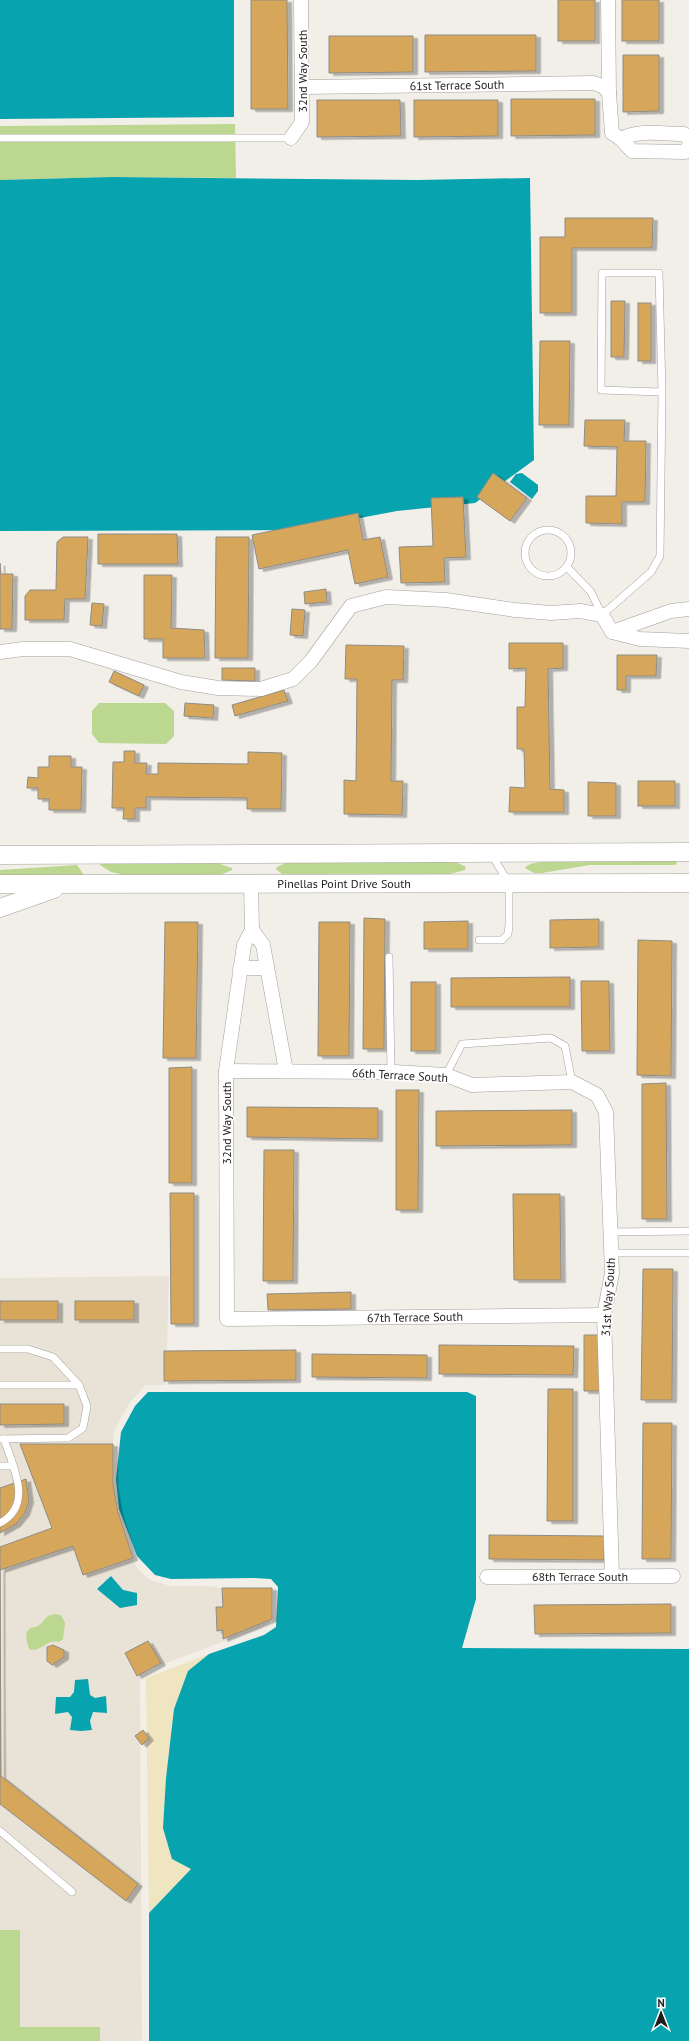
<svg xmlns="http://www.w3.org/2000/svg" width="689" height="2041" viewBox="0 0 689 2041" font-family="'PT Sans',sans-serif">
<style>
.built{fill:#e9e2d6}
.green{fill:#bcd78f}
.sand{fill:#efe5c0}
.water{fill:#07a3ae}
.building{fill:#d6a75a;stroke:#8e8b86;filter:url(#shadow)}
.lines{fill:none;stroke-linecap:round;stroke-linejoin:round}
.service-casing{stroke:#a3a09b;stroke-width:8}
.minor-casing{stroke:#a3a09b;stroke-width:15}
.tertiary-casing{stroke:#a3a09b;stroke-width:19}
.service{stroke:#fff;stroke-width:7}
.minor{stroke:#fff;stroke-width:14}
.tertiary{stroke:#fff;stroke-width:18}
.labels{text-anchor:middle;dominant-baseline:central;stroke-width:3.5;stroke-linejoin:round;paint-order:stroke}
.street-label{font-size:12px;fill:#201f1d;stroke:#fff}
</style>
<defs>
<filter id="shadow"><feDropShadow dx="4.5" dy="2.5" stdDeviation="0" flood-color="#0004"/></filter>
</defs>
<rect width="100%" height="100%" fill="#f2efe9"/>
<path class="built" d="M169 1276 166 1385H146L130 1402 114 1431 110 1478 120 1533 137 1568 150 1580 170 1586H208L271 1595 269 1623 261 1628 144 1671 140 1679 142 2041H0V1278Z"/>
<g class="green">
<path d="M235 124 236 178 112 177 0 180V126Z"/>
<path d="M99 703H165L174 711V736L166 744 99 743 92 734V711Z"/>
<path d="M578 861H676L677 863 675 865H590L542 873H534L525 868C531 859 566 861 578 861Z"/>
<path d="M288 862H449L458 863 466 867 465 870 450 874H282L276 869 277 867Z"/>
<path d="M101 863H217L232 868V870L220 875H124L111 872 100 865Z"/>
<path d="M77 865 84 875 0 876V870Z"/>
<path d="M55 1614 61 1615 65 1623 63 1639 59 1642C47 1639 42 1651 30 1650 27 1644 23 1631 31 1628 33 1627 36 1627 38 1626 46 1621 43 1616 55 1614Z"/>
<path d="M0 1930H20V2027H100V2041H0Z"/>
</g>
<path class="sand" d="M209 1654 188 1671 174 1709 166 1778 191 1869 149 1913 146 1678Z"/>
<g class="water">
<path d="M0 0H234V117L0 119Z"/>
<path d="M112 177 417 180 530 178 534 460 475 503 397 511 296 530 0 531V180Z"/>
<path d="M522 473 538 485V491L532 499 510 482 516 474Z"/>
<path d="M148 1392H467L476 1396V1599L462 1648 689 1649V2041H149V1913L191 1869 172 1859 163 1828 166 1778 174 1709 188 1671 209 1654 264 1635 276 1627 278 1587 271 1579 254 1578 171 1579 155 1575 137 1556 119 1509 116 1479 121 1432 135 1406Z"/>
<path d="M111 1576 123 1590 137 1593V1605L120 1608 97 1589Z"/>
<path d="M88 1679 90 1695 95 1698 106 1696 107 1713 93 1712 90 1721 92 1730 81 1731 70 1730 72 1717 68 1712 55 1714 56 1697H70L74 1692 75 1680Z"/>
</g>
<g class="building">
<path d="M251 0H287L288 109H251Z"/>
<rect x="558" y="0" width="37" height="41"/>
<rect x="622" y="0" width="37" height="41"/>
<path d="M425 35H536V71L425 72Z"/>
<path d="M329 36H413V72L329 73Z"/>
<path d="M623 55H659V111L623 112Z"/>
<path d="M511 99H595V135L511 136Z"/>
<path d="M317 100H400L401 136 317 137Z"/>
<path d="M414 100H498V136L414 137Z"/>
<path d="M565 218H653L652 248H572V313H540V237H565Z"/>
<path d="M611 301H625L624 357H611Z"/>
<rect x="638" y="303" width="13" height="58"/>
<path d="M540 341H570L569 425H539Z"/>
<path d="M585 420H625L624 441H646L645 502H622V524L586 523V496H616L617 447 584 446Z"/>
<path d="M493 473 527 498 510 521 477 497Z"/>
<path d="M463 497 466 557 444 558 445 582 401 583 399 547 433 546 431 498Z"/>
<path d="M358 513 363 540 380 537 388 577 355 584 348 550 259 569 252 535Z"/>
<path d="M98 534H177L178 564H98Z"/>
<path d="M63 537H88L85 599H65L64 620H25V596L30 590H56L57 542Z"/>
<path d="M216 537H249L248 658H215Z"/>
<path d="M0 563 1 574H13L12 629H0Z"/>
<path d="M144 575H172L171 628 204 630 205 658H163V639H144Z"/>
<path d="M326 589 327 602 305 604 304 592Z"/>
<path d="M92 603 104 604 102 626 90 625Z"/>
<path d="M292 609 305 610 303 636 290 635Z"/>
<path d="M509 643H563V668L548 669 550 789 564 790V812H509L510 787 525 788 524 749H517V707H525L526 668 509 669Z"/>
<path d="M346 645 404 646 403 680H392L391 781H403L402 815 344 814V780L356 781 357 679H345Z"/>
<path d="M617 655H657L656 676H626V690H617Z"/>
<path d="M222 668H255V681L222 680Z"/>
<path d="M114 671 144 685 139 696 109 682Z"/>
<path d="M284 690 288 701 235 716 232 705Z"/>
<path d="M185 703 214 705 213 718 184 716Z"/>
<path d="M124 751H135V763H147L146 774H158V763L248 764V752L282 753 281 809H247V798L146 797V808H135V819H123L124 808H112L113 762H124Z"/>
<path d="M49 756H71V767H82L81 810H49V799H38V788H27L28 777 38 778V767H49Z"/>
<rect x="638" y="781" width="37" height="25"/>
<path d="M588 782 616 783V816H588Z"/>
<path d="M364 918 385 919 384 1049H363Z"/>
<path d="M599 919V947L550 948V920Z"/>
<path d="M468 921V949H424V922Z"/>
<path d="M165 922H198L196 1058H163Z"/>
<path d="M319 922H350L349 1056H318Z"/>
<path d="M638 940 672 941 671 1076 637 1075Z"/>
<path d="M570 977V1007H451V978Z"/>
<path d="M581 981H609L610 1051H582Z"/>
<rect x="411" y="982" width="25" height="69"/>
<path d="M192 1067V1183H169V1068Z"/>
<path d="M666 1083 667 1219H642V1084Z"/>
<path d="M396 1090H419L418 1210H396Z"/>
<path d="M247 1107 378 1108V1139L247 1137Z"/>
<path d="M572 1110V1145L436 1146V1111Z"/>
<path d="M264 1150H294L293 1281H263Z"/>
<path d="M170 1193H194V1324H171Z"/>
<path d="M513 1194H560L561 1280H514Z"/>
<path d="M643 1269H673L672 1400H641Z"/>
<path d="M351 1292V1309L268 1310 267 1294Z"/>
<rect x="0" y="1301" width="58" height="19"/>
<rect x="75" y="1301" width="59" height="19"/>
<path d="M584 1335H601L600 1391H584Z"/>
<path d="M439 1345 574 1346 573 1375 439 1374Z"/>
<path d="M296 1350V1380L164 1381V1351Z"/>
<path d="M312 1354 427 1355V1378L312 1377Z"/>
<path d="M548 1389H573V1521H547Z"/>
<path d="M0 1404H64V1424L0 1425Z"/>
<path d="M643 1423H672L671 1559H642Z"/>
<path d="M20 1444H113V1484L118 1512 133 1558 83 1575 73 1546 0 1570 1 1776 138 1884 126 1901 0 1804V1547L52 1528Z"/>
<path d="M26 1479 29 1500 25 1513 16 1524 0 1533V1488Z"/>
<path d="M489 1535 604 1536V1560L489 1559Z"/>
<path d="M222 1588H272V1619L223 1639V1630L217 1631 216 1607H223Z"/>
<path d="M671 1604V1633L535 1634 534 1605Z"/>
<path d="M148 1641 161 1663 137 1676 125 1653Z"/>
<path d="M53 1645 64 1650V1657L52 1665 47 1661V1647Z"/>
<path d="M143 1730 149 1738 142 1745 135 1736Z"/>
</g>
<g class="lines">
<defs>
<g id="service">
<path d="M0 138H291"/>
<circle cx="548" cy="553" r="23"/>
<path d="M567 567 591 592 602 615 651 572 660 556 662 392 601 390 602 273H659L662 392"/>
<path d="M479 940H502L508 934 509 925V883L491 854"/>
<path d="M389 957 391 1072"/>
<path d="M446 1075 462 1044 551 1038 565 1046 572 1082"/>
<path d="M610 1232 689 1231"/>
<path d="M611 1253H689"/>
<path d="M0 1349H28L53 1357 79 1385 87 1406 83 1428 68 1438 0 1439"/>
<path d="M0 1385H79"/>
<path d="M0 1466H12"/>
<path d="M0 1523C34 1505 13 1467 4 1439"/>
<path d="M0 1831 72 1892"/>
</g>
<g id="minor">
<path d="M608 0 609 93"/>
<path d="M302 87 593 83 603 86 609 93 612 133 621 139"/>
<path d="M291 138 302 122 301 0"/>
<path d="M689 139 684 134C664 134 639 129 621 139L632 151 685 152 689 146"/>
<path d="M612 632 671 611 689 609"/>
<path d="M0 652 23 649H70L181 682 218 688 261 689 293 679 311 661 351 606 386 597 446 600 515 610 551 613 580 611 602 615 612 632 640 639 689 641"/>
<path d="M251 883 252 930 244 945 226 1071 227 1319 604 1315"/>
<path d="M252 930 263 945 286 1071"/>
<path d="M240 968H267"/>
<path d="M226 1071 394 1072 446 1075 472 1085 572 1082 597 1095 606 1112 612 1273 604 1315 612 1576"/>
<path d="M487 1577 673 1576"/>
</g>
<g id="tertiary">
<path d="M0 855 689 852"/>
<path d="M0 884 689 883"/>
<path d="M0 908 54 889"/>
</g>
</defs>
<use href="#service" class="service-casing"/>
<use href="#minor" class="minor-casing"/>
<use href="#tertiary" class="tertiary-casing"/>
<use href="#service" class="service"/>
<use href="#minor" class="minor"/>
<use href="#tertiary" class="tertiary"/>
</g>
<g class="labels">
<g class="street-label">
<text transform="translate(302 71) rotate(-90)">32nd Way South</text>
<text transform="translate(457 85) rotate(-1)">61st Terrace South</text>
<text x="344" y="883">Pinellas Point Drive South</text>
<text transform="translate(400 1075) rotate(3)">66th Terrace South</text>
<text transform="translate(226 1123) rotate(-90)">32nd Way South</text>
<text transform="translate(608 1297) rotate(-86)">31st Way South</text>
<text transform="translate(415 1317) rotate(-1)">67th Terrace South</text>
<text x="580" y="1576">68th Terrace South</text>
</g>
</g>
<g transform="translate(661 2013)" stroke="#ffffff" stroke-width="3" paint-order="stroke">
<path d="M0-3L7 15L0 10L-7 15Z" fill="#201f1d"/>
<text y="-6" font-size="11" font-weight="bold" text-anchor="middle" fill="#201f1d">N</text>
</g>
</svg>
